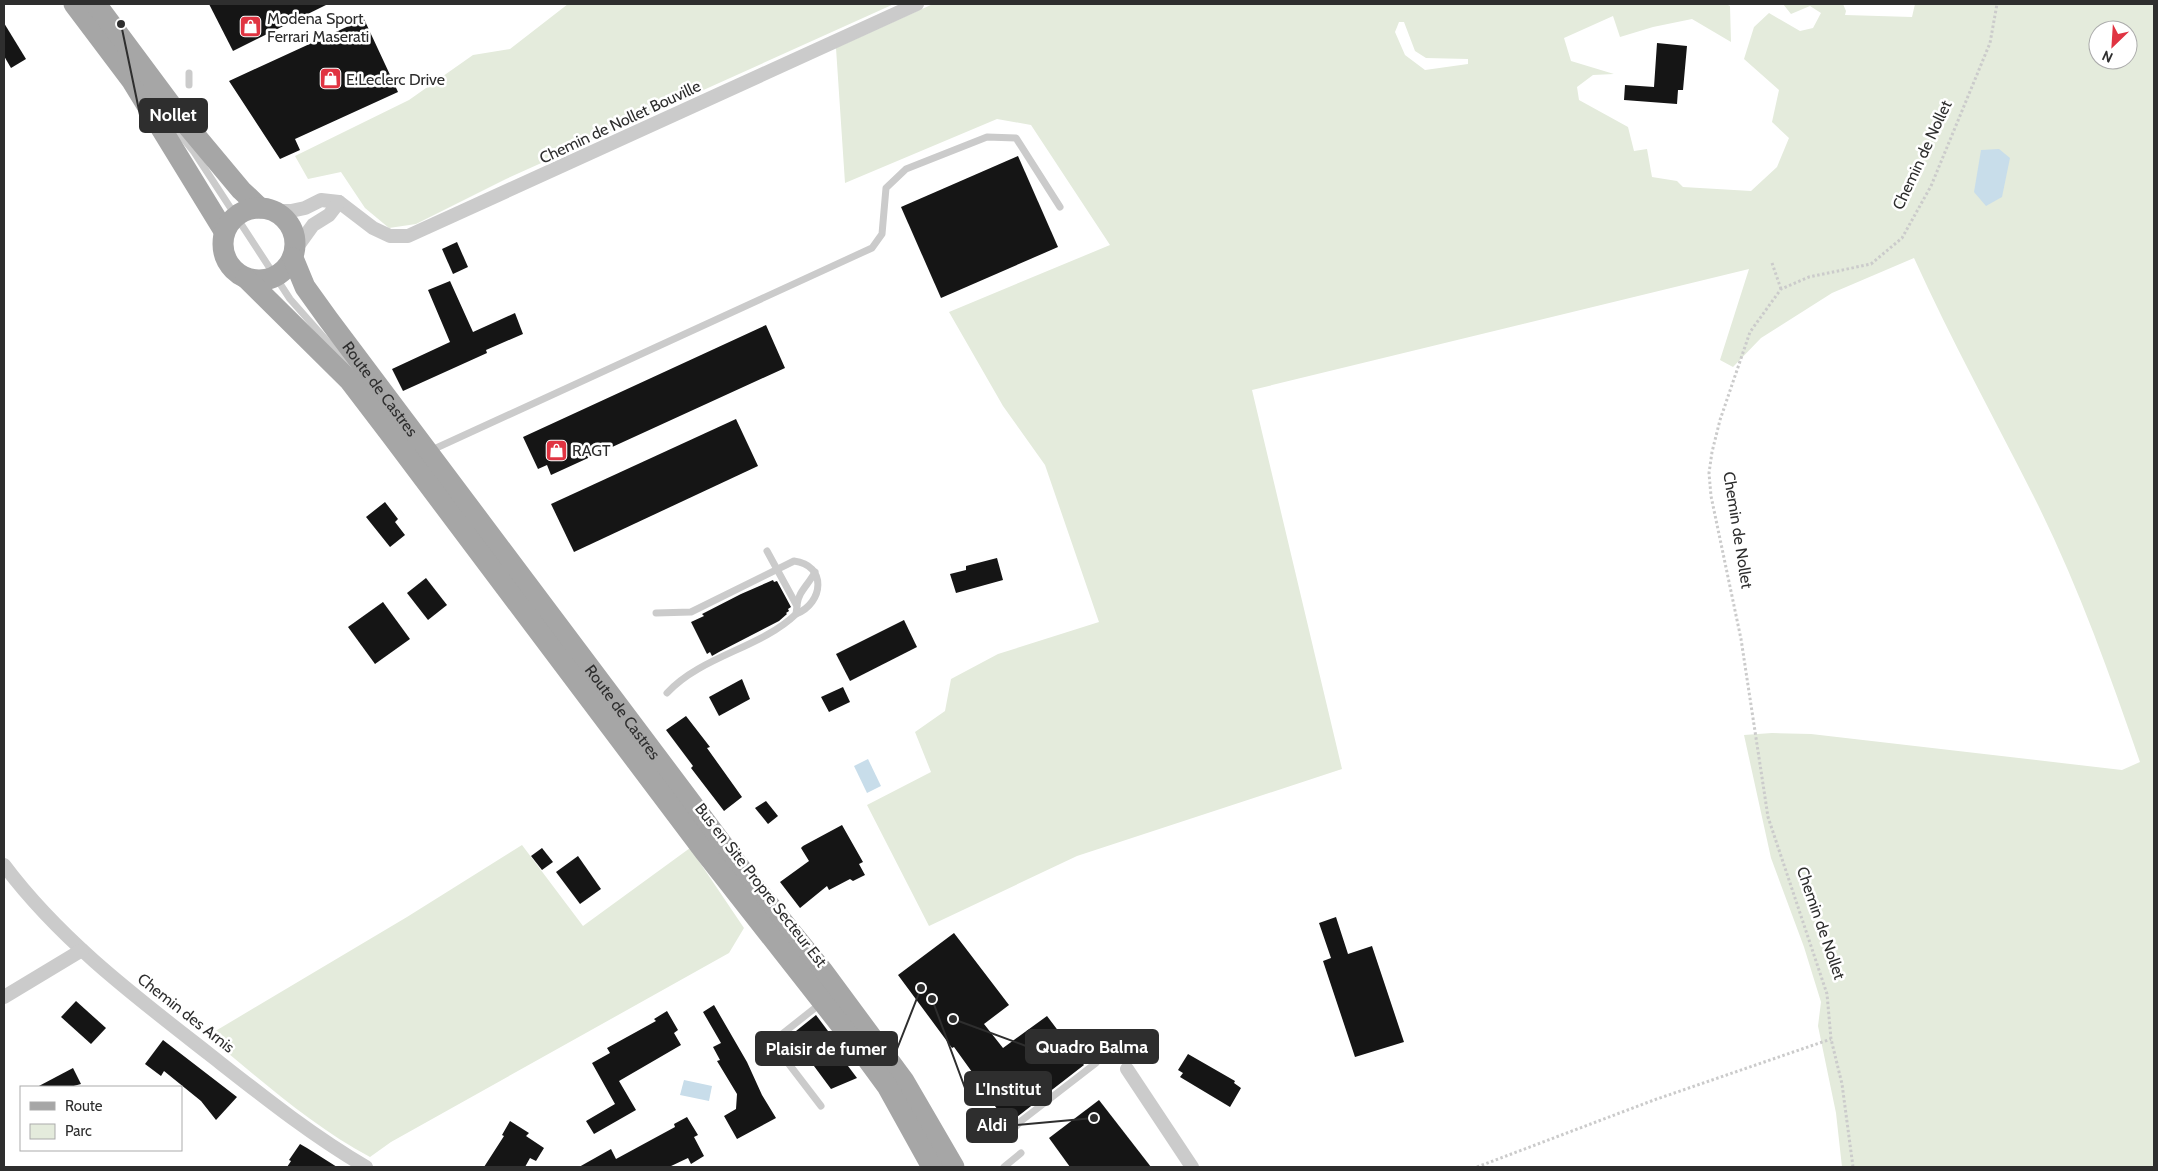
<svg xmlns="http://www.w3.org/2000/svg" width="2158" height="1171" viewBox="0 0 2158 1171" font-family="Cabin,sans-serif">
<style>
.green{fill:#e4ebdc;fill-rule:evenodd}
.water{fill:#c8ddea}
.building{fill:#151515}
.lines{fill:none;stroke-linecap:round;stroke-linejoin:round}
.path{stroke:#cbcbcb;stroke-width:3;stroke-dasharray:2.5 2.5;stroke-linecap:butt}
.service{stroke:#cbcbcb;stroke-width:7}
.minor{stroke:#cbcbcb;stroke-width:14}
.primary{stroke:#a6a6a6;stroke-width:21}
.labels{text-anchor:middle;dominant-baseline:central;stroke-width:5;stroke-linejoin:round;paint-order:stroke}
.poi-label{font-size:16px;fill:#2e2e2e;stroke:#fff;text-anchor:start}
.street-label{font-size:16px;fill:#2e2e2e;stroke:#fff}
.leader{fill:none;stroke:#2e2e2e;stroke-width:2}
.callout-dot{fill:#2e2e2e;stroke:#fff;stroke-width:2}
.callout{fill:#2e2e2e;stroke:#2e2e2e;stroke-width:2}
.callout-label{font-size:18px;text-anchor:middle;font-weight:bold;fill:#fff}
</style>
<rect width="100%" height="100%" fill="#fff"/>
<g class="green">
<path d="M568 4H894L506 179 416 224 389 228 365 208 341 172 308 179 295 156 409 100 473 55 510 49Z"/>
<path d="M933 4H1726L1730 6 1731 42 1692 19 1653 27 1620 37 1613 16 1564 38 1571 61 1614 74 1593 75 1577 87 1579 100 1628 127 1634 151 1647 149 1652 177 1677 181 1683 187 1751 191 1777 167 1789 138 1772 122 1779 90 1744 59 1754 27 1769 13 1800 31 1813 28 1821 13 1810 6 1791 14 1783 4H1843L1846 11 1845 15 1912 17 1915 4H2154V1167H1842L1836 1113 1818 1026 1821 1002 1804 947 1771 858 1744 735 1772 733 1811 734 2122 770 2140 762C2110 675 2079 588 2038 505 1997 423 1952 342 1914 258L1832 293 1761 338 1733 367 1720 360 1749 269 1252 390 1342 769 1077 856 929 926 867 805 931 772 915 732 945 711 951 679 998 654 1099 622 1045 465 1003 406 949 312 1110 245 1031 125 997 119 845 183 836 48ZM1399 22H1404L1415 51 1426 58 1468 59V64L1425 70 1405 55 1395 32ZM2098 30H2128V60H2098Z"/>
<path d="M522 845 583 926 690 848 744 928 729 953 391 1142 370 1157C310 1125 259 1078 207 1036L407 917Z"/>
</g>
<g class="water">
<path d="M1999 149 2010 158 2002 197 1986 206 1974 192 1981 150Z"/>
<path d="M868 759 881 786 867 793 854 766Z"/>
<path d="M684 1080 712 1086 709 1101 680 1095Z"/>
</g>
<g class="building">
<path d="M209 4H328L233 51Z"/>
<path d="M364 19 398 92 295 139 300 150 280 159 229 81Z"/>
<path d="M4 23 26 59 11 68 4 56Z"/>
<path d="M1657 43 1687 46 1683 90H1678L1677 104 1624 100 1625 85 1654 87Z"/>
<path d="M1018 156 1058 247 941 298 901 207Z"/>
<path d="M457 242 468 267 453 274 442 249Z"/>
<path d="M450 281 473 332 515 313 523 334 486 350 487 353 403 391 392 369 450 342 428 290Z"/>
<path d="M766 325 785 368 551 475 547 465 538 469 523 437Z"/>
<path d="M736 419 758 466 574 552 551 504Z"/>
<path d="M385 502 398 519 395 522 405 535 390 547 366 517Z"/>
<path d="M997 558 1003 580 956 593 950 574 966 570V566Z"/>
<path d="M426 578 447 605 428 620 407 593Z"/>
<path d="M773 580 774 582 777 581 791 607 788 609 789 611 786 613 787 614 779 621 719 652 712 656 710 652 707 654 691 622 704 616 702 614 741 594Z"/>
<path d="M383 602 410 639 375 664 348 627Z"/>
<path d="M904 620 917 647 850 681 836 654Z"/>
<path d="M742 679 750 699 719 716 709 697Z"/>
<path d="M843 687 850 702 829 712 821 697Z"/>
<path d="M686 716 710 747 707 748 742 797 724 811 691 768 693 766 666 730Z"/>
<path d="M766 801 778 816 768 824 755 808Z"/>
<path d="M842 825 863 862 859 864 865 875 853 881 850 879 829 890 827 886 800 908 780 882 809 861 801 848 803 846Z"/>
<path d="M542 848 553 862 542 870 531 856Z"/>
<path d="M578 856 601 889 580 904 556 872Z"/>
<path d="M1336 917 1348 954 1372 946 1404 1042 1355 1057 1323 961 1331 958 1319 923Z"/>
<path d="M954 933 1009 1005 984 1024 1003 1048 1047 1016 1084 1065 1008 1124 971 1073 972 1072 954 1047 952 1048 898 975Z"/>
<path d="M76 1001 106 1028 91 1044 61 1017Z"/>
<path d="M714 1005 747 1062 762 1095 776 1118 737 1139 724 1116 736 1109 737 1094 717 1061 720 1060 713 1047 721 1043 703 1012Z"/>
<path d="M667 1011 678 1030 674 1033 681 1045 619 1081 636 1110 594 1134 586 1121 615 1104 592 1063 610 1053 607 1048 656 1021 654 1019Z"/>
<path d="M816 1015 831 1035 827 1038 857 1078 831 1089 791 1035Z"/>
<path d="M163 1040 237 1097 216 1120 201 1101 164 1071 161 1076 145 1064Z"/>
<path d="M1188 1054 1235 1081 1234 1083 1241 1088 1230 1107 1180 1077 1183 1073 1178 1070Z"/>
<path d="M73 1068 81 1084 70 1087H37Z"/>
<path d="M1099 1100 1151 1167H1070L1049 1138Z"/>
<path d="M687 1117 698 1135 694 1137 704 1156 691 1164 688 1158 669 1167H579L611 1149 616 1159 675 1127 674 1124Z"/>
<path d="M510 1121 529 1133 526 1136 544 1148 536 1161 530 1158 525 1167H484L504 1136 502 1135Z"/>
<path d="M300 1144 307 1148 337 1167H287L291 1161 289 1160Z"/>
</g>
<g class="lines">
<g class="path">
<path d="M1772 263 1781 289"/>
<path d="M1477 1167 1654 1100 1831 1039"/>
<path d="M1853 1167 1842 1084 1831 1039 1827 994 1768 817 1741 639 1711 496 1709 473 1712 452 1720 420 1750 332 1781 289 1809 277 1871 264 1902 238 1931 186 1990 43 1997 4"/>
</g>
<g class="service">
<path d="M189 73V85"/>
<path d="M162 112 194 152 290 299 351 368"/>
<path d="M434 449 872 248 882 234 886 188 906 169 987 137 1016 138 1060 207"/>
<path d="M797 605C798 592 809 584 815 572"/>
<path d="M656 613 691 612 794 561C827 565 824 603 796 614"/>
<path d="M667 693C701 656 761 648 796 614L797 606 767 551"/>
<path d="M820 1004 772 1042 821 1106"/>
<path d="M1011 1132 1021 1121 1096 1063"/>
<path d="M1004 1167 1021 1153"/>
</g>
<g class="minor">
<path d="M275 211H291L305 208 321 200 339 202 373 228 390 236H408L917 4"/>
<path d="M295 250 313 225 329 215 339 202"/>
<path d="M4 865C60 940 136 997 209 1054 260 1094 311 1135 366 1167"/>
<path d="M4 997 82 950"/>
<path d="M1127 1069 1192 1167"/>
</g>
<g class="primary">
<path d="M74 4 132 81 224 231"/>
<path d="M96 4 180 117 241 190 260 208"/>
<circle cx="259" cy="244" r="36"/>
<path id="s1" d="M293 258 305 287 328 319 753 885 822 970 904 1081 954 1167"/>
<path d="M246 278 349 380 394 439 704 851 865 1056 887 1086 932 1167"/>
</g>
</g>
<defs>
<symbol id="shop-square" viewBox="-11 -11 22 22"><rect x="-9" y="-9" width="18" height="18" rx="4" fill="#e03442" stroke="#fff"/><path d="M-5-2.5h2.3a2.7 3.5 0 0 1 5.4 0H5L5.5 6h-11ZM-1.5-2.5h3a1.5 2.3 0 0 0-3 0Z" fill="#fff"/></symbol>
</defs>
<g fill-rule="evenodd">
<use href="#shop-square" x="238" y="14" width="25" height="25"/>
<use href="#shop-square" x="318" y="66" width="25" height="25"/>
<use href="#shop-square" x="544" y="438" width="25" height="25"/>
</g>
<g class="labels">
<g class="poi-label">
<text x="267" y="18">Modena Sport<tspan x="267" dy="18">Ferrari Maserati</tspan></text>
<text x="346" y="79">E.Leclerc Drive</text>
<text x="572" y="450">RAGT</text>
</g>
<g class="street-label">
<text transform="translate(620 122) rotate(-25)">Chemin de Nollet Bouville</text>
<text transform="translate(1922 155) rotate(-65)">Chemin de Nollet</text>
<text stroke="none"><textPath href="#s1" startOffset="158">Route de Castres</textPath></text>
<text transform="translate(1738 530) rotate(81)">Chemin de Nollet</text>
<text stroke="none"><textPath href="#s1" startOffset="562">Route de Castres</textPath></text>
<text transform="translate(761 885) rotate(52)">Bus en Site Propre Secteur Est</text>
<text transform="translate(1821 923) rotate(71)">Chemin de Nollet</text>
<text transform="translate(186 1013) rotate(38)">Chemin des Arnis</text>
</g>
</g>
<path class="leader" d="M121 24L140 115M953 1019L1026 1046M921 988L897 1049M932 999L965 1088M1094 1118L1017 1125"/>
<g class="callout-dot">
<circle cx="121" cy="24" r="5"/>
<circle cx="953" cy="1019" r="5"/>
<circle cx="921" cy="988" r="5"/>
<circle cx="932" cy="999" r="5"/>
<circle cx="1094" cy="1118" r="5"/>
</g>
<g class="callout">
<rect x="140" y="99" width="67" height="33" rx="5"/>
<rect x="1026" y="1030" width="132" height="33" rx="5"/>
<rect x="756" y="1032" width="141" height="33" rx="5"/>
<rect x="965" y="1072" width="86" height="33" rx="5"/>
<rect x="967" y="1109" width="50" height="33" rx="5"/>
</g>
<g class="callout-label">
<text x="173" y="121">Nollet</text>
<text x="1092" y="1053">Quadro Balma</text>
<text x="826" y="1055">Plaisir de fumer</text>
<text x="1008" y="1095">L'Institut</text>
<text x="992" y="1131">Aldi</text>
</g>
<rect width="2158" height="1171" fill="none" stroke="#2e2e2e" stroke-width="10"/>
<rect x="20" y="1086" width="162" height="65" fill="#ffffff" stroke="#ababab"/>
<rect x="30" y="1102" width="25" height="8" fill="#a6a6a6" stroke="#ababab"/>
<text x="65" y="1111" font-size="15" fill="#2e2e2e">Route</text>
<rect x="30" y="1124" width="25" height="15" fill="#e4ebdc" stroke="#ababab"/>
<text x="65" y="1136" font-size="15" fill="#2e2e2e">Parc</text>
<g transform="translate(2113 45) rotate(205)"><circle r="24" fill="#ffffff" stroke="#ababab"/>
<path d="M0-4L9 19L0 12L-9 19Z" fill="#e03442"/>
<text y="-8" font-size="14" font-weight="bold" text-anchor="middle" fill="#2e2e2e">N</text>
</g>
</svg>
